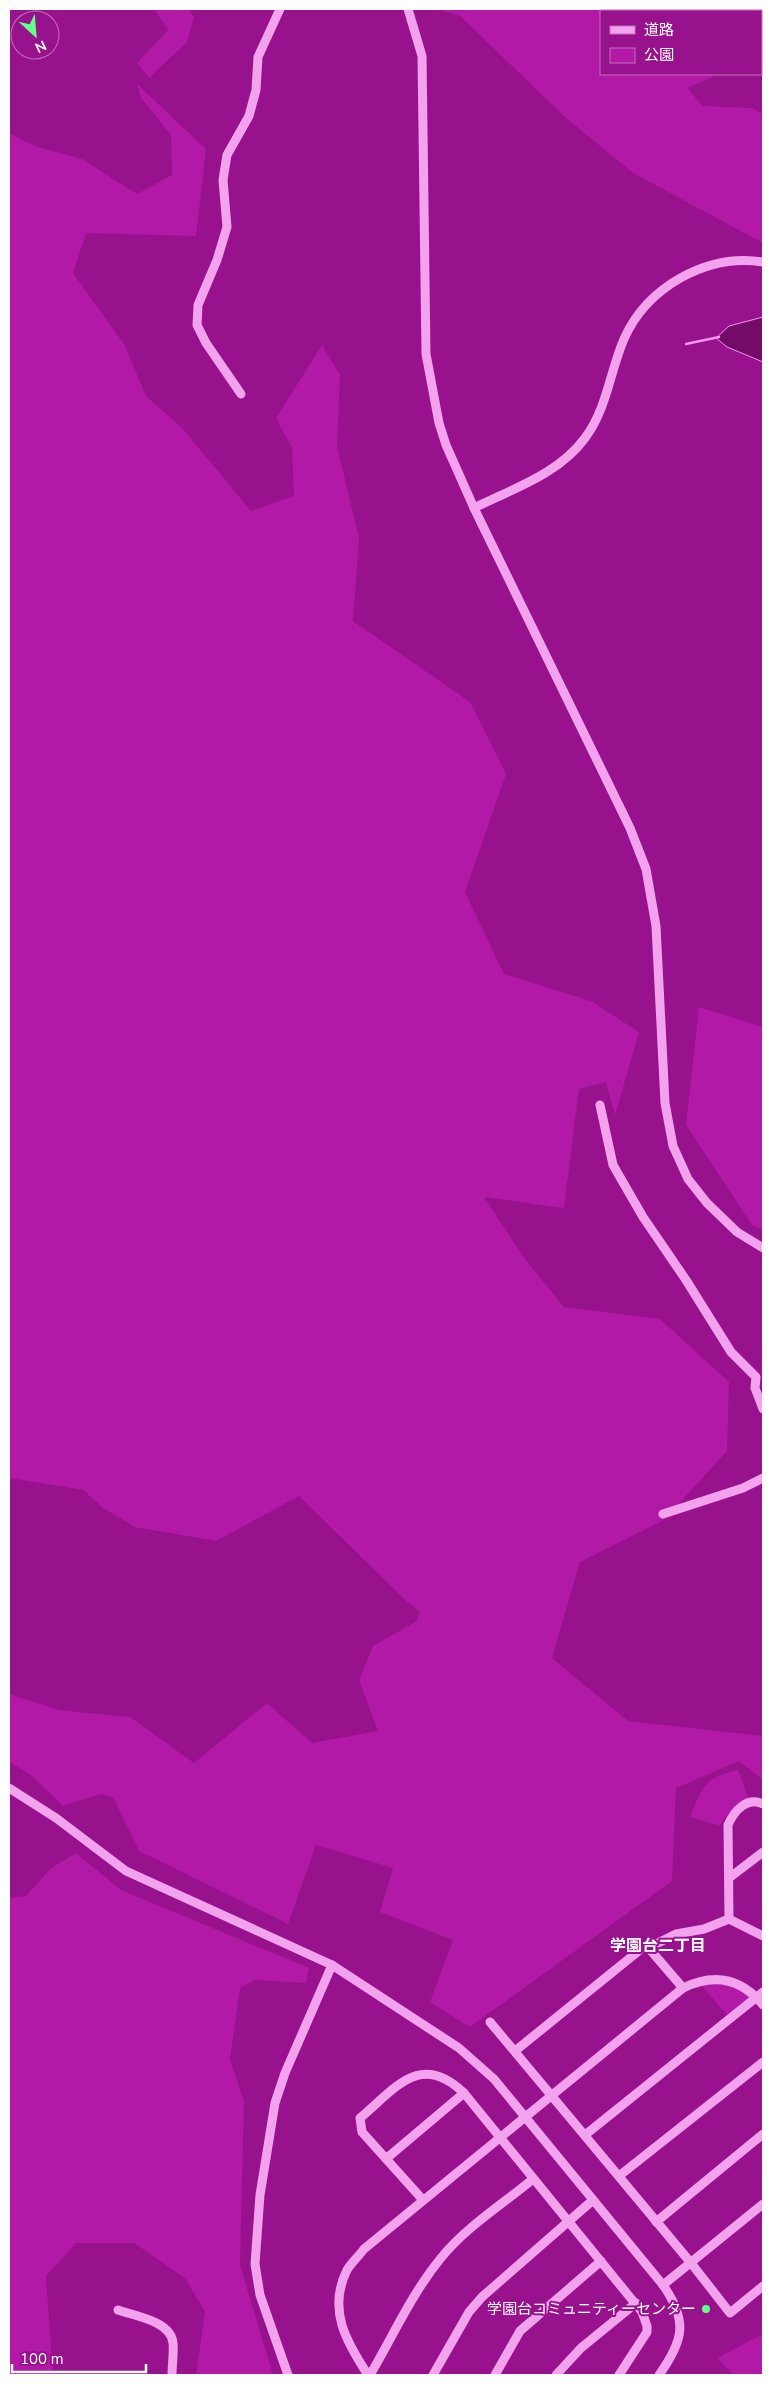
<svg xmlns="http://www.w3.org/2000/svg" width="772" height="2384" viewBox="0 0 772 2384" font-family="'Nunito Sans','Noto Sans JP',sans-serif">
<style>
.green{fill:#b119a6}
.water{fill:#730b69;stroke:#f694f1}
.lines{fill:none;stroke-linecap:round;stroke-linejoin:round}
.stream{stroke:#f694f1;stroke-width:2.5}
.minor{stroke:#f3a2ee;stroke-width:9}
.poi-dot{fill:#64ff88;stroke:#97128c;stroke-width:2}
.labels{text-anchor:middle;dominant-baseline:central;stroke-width:4;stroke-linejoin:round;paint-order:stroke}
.poi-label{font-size:15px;fill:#fff;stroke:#97128c;text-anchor:end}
.neighbourhood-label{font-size:16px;font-weight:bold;fill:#fff;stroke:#97128c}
</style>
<rect width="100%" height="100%" fill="#97128c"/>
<g class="green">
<path d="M154 9H189L194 17 187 42 149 78 137 63 168 30Z"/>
<path d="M437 9H763V40L761 47V11H601V74H718L688 88 702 106 752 108 763 114V243L633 173 565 117 460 16Z"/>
<path d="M137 84 206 149 196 236 86 233 73 273 124 344 146 396 183 429 251 511 294 496 292 448 276 418 322 345 340 375 337 446 359 538 353 621 470 702 506 774 465 892 504 974 591 1001 639 1032 615 1115 606 1082 579 1089 564 1208 484 1197 525 1259 564 1307 660 1319 729 1382 727 1451 664 1520 580 1562 552 1658 628 1721 763 1736V1780L739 1761 676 1788 672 1881 470 2027 430 2002 453 1940 380 1912 393 1868 316 1845 288 1924 139 1851 113 1797 101 1794 63 1806 31 1775 9 1762V1694L59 1710 130 1717 194 1763 267 1703 312 1743 378 1731 359 1680 373 1646 417 1621 420 1612 403 1598 299 1496 216 1541 135 1527 103 1508 83 1490 9 1478V133L34 146 82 159 137 194 172 175 171 135 141 98Z"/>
<path d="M699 1007 763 1027V1230L752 1225 686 1125Z"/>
<path d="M738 1770 750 1802C735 1806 727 1812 720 1826L690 1817C703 1786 704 1778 738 1770Z"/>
<path d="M76 1853 121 1890 309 1968 306 1983 255 1980 240 1988 230 2059 244 2101 240 2265 273 2375H196L205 2312 185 2278 134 2243H76L46 2276 53 2375H9V1898L26 1896 50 1869Z"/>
<path d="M708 1983C725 1984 738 1987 751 1998L728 2016 701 1985Z"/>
<path d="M763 2334V2375H734L717 2358Z"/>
</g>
<path class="water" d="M763 317V362L727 347 716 338 729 326Z"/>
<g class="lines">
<path class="stream" d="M686 344 719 337"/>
<g class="minor">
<path d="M408 9 422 56 426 354 439 423 446 445 474 508 630 828 646 869 656 926 665 1103 673 1146 688 1179 707 1203 737 1232 763 1248"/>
<path d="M241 394 206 343 197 325 198 305 217 260 227 227 223 180 227 155 249 116 256 90 258 57 280 9"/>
<path d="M474 508C512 489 559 474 585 438 607 409 610 371 624 339 647 287 707 253 763 262"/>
<path d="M600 1105 613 1165 643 1217 686 1280 731 1352 756 1377 755 1388 763 1409"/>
<path d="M663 1514 743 1488 763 1478"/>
<path d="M9 1788 56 1818 126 1871 332 1965 459 2048 494 2079 663 2285C688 2321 684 2340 659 2375"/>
<path d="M729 1878 763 1852"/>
<path d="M729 1919 728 1825C734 1811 747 1796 763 1804"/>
<path d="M646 1945 683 1988"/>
<path d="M490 2022 691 2263 730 2313 763 2286"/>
<path d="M515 2051 646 1945 652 1946 676 1934 704 1929 729 1919 763 1936"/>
<path d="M585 2135 763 1992"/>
<path d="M387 2158 464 2093"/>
<path d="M619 2176 763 2062"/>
<path d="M423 2200 362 2132 360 2118C396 2088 420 2051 464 2093L642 2312 647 2326V2332L619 2375"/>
<path d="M656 2222 763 2134"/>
<path d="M663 2285 763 2204"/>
<path d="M118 2310C135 2316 171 2321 173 2343 174 2353 172 2365 172 2375"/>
<path d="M288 2375 260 2295 255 2264 260 2195 275 2103 285 2073 332 1965"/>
<path d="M368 2375C347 2343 327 2310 347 2270 351 2263 359 2256 364 2249L683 1988C714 1973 741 1978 763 2005"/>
<path d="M370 2375C393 2336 412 2293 441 2258 466 2227 503 2204 533 2179"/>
<path d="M433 2375 469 2312 482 2297 593 2200"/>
<path d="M495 2375 520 2331 601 2261"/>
<path d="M556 2375 581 2348 636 2303"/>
</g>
</g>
<circle class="poi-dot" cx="706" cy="2309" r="5"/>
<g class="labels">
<g class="poi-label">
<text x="696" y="2309">学園台コミュニティーセンター</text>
</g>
<g class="neighbourhood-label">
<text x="658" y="1946">学園台二丁目</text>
</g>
</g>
<rect width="772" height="2384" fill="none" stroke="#ffffff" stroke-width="20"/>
<rect x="600" y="10" width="162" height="65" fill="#97128c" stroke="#c171ba"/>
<rect x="610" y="26" width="25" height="8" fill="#f3a2ee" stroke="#c171ba"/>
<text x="644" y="35" font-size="15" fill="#ffffff">道路</text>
<rect x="610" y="48" width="25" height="15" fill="#b119a6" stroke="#c171ba"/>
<text x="644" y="60" font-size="15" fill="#ffffff">公園</text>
<g transform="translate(35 35) rotate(154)"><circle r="24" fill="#97128c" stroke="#c171ba"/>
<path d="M0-4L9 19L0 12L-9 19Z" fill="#64ff88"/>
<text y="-8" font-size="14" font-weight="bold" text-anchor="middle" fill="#ffffff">N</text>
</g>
<path d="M12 2364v8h134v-8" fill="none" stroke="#ffffff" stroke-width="2.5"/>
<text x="20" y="2364" font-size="15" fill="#ffffff" stroke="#97128c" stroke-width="4" paint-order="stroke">100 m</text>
</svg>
